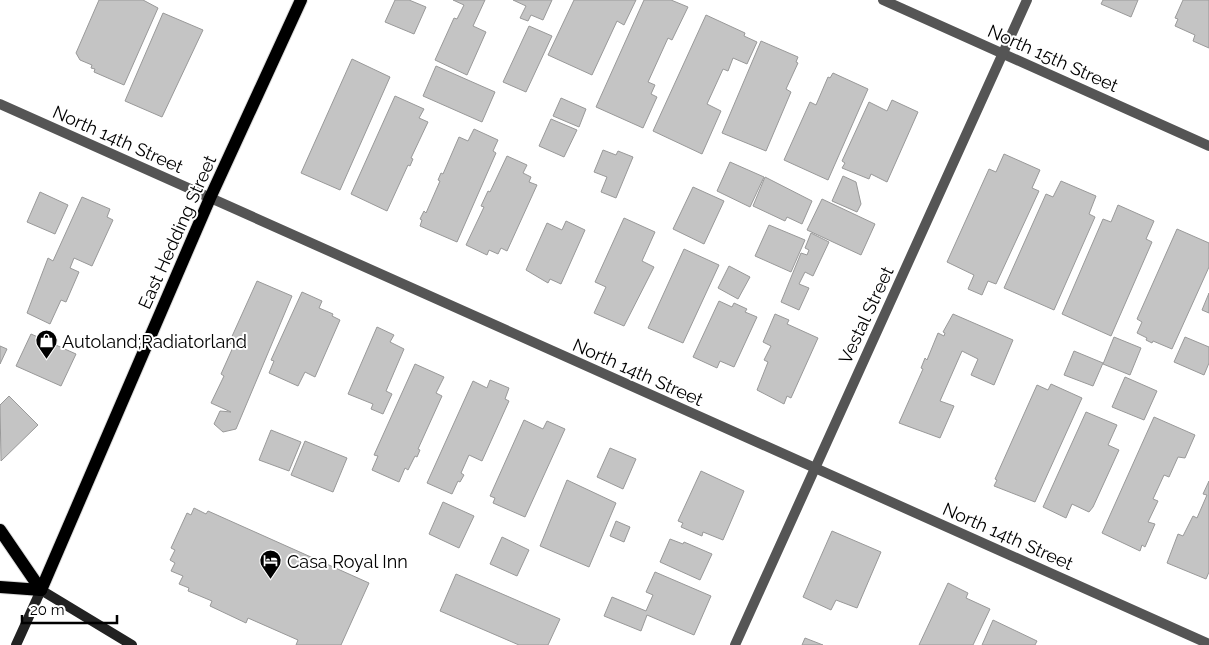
<svg xmlns="http://www.w3.org/2000/svg" width="1209" height="645" viewBox="0 0 1209 645" font-family="Raleway,sans-serif">
<style>
.building{fill:#c4c4c4;stroke:#999}
.lines{fill:none;stroke-linecap:round;stroke-linejoin:round}
.primary-casing{stroke:#dbdbdb;stroke-width:14}
.minor{stroke:#555;stroke-width:10}
.secondary{stroke:#222;stroke-width:10}
.primary{stroke:#000;stroke-width:12}
.labels{text-anchor:middle;dominant-baseline:central;stroke-width:4;stroke-linejoin:round;paint-order:stroke}
.street-label{font-size:18px;fill:#000;stroke:#fff}
.poi-label{font-size:18px;fill:#000;stroke:#fff;text-anchor:start}
</style>
<rect width="100%" height="100%" fill="#fff"/>
<g class="building">
<path d="M99 0H143L158 8 124 85 94 72 95 69 91 68 92 65 80 60 76 53Z"/>
<path d="M395 0H409L426 7 414 34 385 22Z"/>
<path d="M453 0H485L473 26 486 32 467 75 435 60 454 18 457 19 464 5Z"/>
<path d="M513 0H552L543 20 531 15 528 21 520 18 526 6Z"/>
<path d="M574 0H636L624 25 617 21 592 75 548 55Z"/>
<path d="M644 0H671L688 7 672 40 668 38 648 82 655 85 651 94 657 97 643 128 596 107Z"/>
<path d="M1103 0H1138L1131 17 1101 4Z"/>
<path d="M1183 0H1209V48L1193 41 1195 35 1175 26 1178 19 1175 18Z"/>
<path d="M163 13 203 30 162 117 125 101Z"/>
<path d="M706 15 745 33 744 36 757 42 747 64 733 58 728 71 723 69 707 104 721 111 702 154 653 131Z"/>
<path d="M529 26 552 36 526 92 503 82Z"/>
<path d="M761 41 798 57 796 62 798 63 786 89 791 92 766 151 722 133Z"/>
<path d="M352 59 390 77 340 190 301 173Z"/>
<path d="M436 66 495 92 482 122 423 96Z"/>
<path d="M833 73 868 89 828 180 784 160 810 102 816 105 828 77 830 78Z"/>
<path d="M395 96 424 109 419 118 428 122 411 158 413 159 410 166 408 165 387 211 351 194Z"/>
<path d="M561 98 586 109 579 127 553 116Z"/>
<path d="M892 100 918 112 887 182 871 174 869 179 842 168 845 163 842 161 869 102 887 111Z"/>
<path d="M551 119 577 130 564 157 539 146Z"/>
<path d="M474 129 498 140 493 151 496 153 457 242 420 226 422 220 420 219 424 211 426 213 440 181 438 180 441 173 443 174 459 137 468 141Z"/>
<path d="M603 150 616 155 618 151 633 157 616 198 601 192 607 177 594 172Z"/>
<path d="M1004 154 1040 170 1032 188 1039 191 996 284 988 281 982 295 968 289 974 275 947 262 989 169 996 172Z"/>
<path d="M507 156 527 165 523 173 531 177 529 182 537 185 507 251 501 248 498 254 489 250 487 255 466 245 484 207 481 206 488 191 490 192Z"/>
<path d="M730 162 764 177 750 207 717 191Z"/>
<path d="M843 176 856 182 861 204 857 212 832 201Z"/>
<path d="M765 177 812 201 802 224 787 217 785 221 753 206Z"/>
<path d="M1061 181 1096 196 1089 214 1095 217 1054 310 1004 288 1046 194 1053 197Z"/>
<path d="M693 187 724 201 704 244 673 229Z"/>
<path d="M40 192 68 205 55 234 27 222Z"/>
<path d="M82 197 110 209 107 217 113 220 92 266 74 258 70 268 79 272 66 302 61 300 50 324 27 313 48 258 53 261Z"/>
<path d="M822 199 875 224 861 255 807 230Z"/>
<path d="M1118 205 1154 221 1146 239 1152 242 1111 336 1062 314 1103 219 1111 222Z"/>
<path d="M624 218 655 232 642 261 654 267 624 326 594 313 606 287 595 282Z"/>
<path d="M566 221 585 230 561 284 550 279 548 283 526 270 547 223 562 230Z"/>
<path d="M769 225 805 240 791 272 755 256Z"/>
<path d="M1177 229 1209 243V267L1172 349 1153 341 1152 343 1146 340 1147 338 1137 333 1142 322 1137 319Z"/>
<path d="M811 233 829 242 813 276 805 272 799 284 809 288 799 310 781 302 801 253 807 255 809 250 805 248Z"/>
<path d="M684 249 719 265 683 343 648 328Z"/>
<path d="M729 266 750 277 738 299 718 288Z"/>
<path d="M257 281 292 296 236 429 223 432 214 424 220 411 231 412 211 403 224 376 221 374 234 345 229 343Z"/>
<path d="M302 292 322 301 319 308 333 314 332 316 340 320 315 377 305 372 298 386 269 373 274 361 271 360Z"/>
<path d="M1209 293V313L1202 310Z"/>
<path d="M719 301 732 307 734 303 747 309 745 312 757 317 734 367 720 361 717 368 693 357Z"/>
<path d="M775 314 789 320 787 324 818 338 791 398 787 396 784 404 757 390 768 362 764 360 771 346 763 342Z"/>
<path d="M953 314 1013 340 994 385 971 375 978 359 962 351 940 401 954 406 940 438 899 423 923 369 921 368 925 358 927 360 938 333 944 336 945 333 943 332Z"/>
<path d="M377 327 394 335 390 342 404 349 386 391 392 394 383 414 371 409 373 404 348 394Z"/>
<path d="M31 334 76 354 61 386 16 366Z"/>
<path d="M1114 337 1141 348 1130 375 1103 364Z"/>
<path d="M1185 337 1209 347V363L1204 375 1174 362Z"/>
<path d="M0 346 7 349 0 364Z"/>
<path d="M1074 351 1103 363 1093 386 1064 375Z"/>
<path d="M415 364 444 377 436 393 442 396 418 449 420 450 417 457 415 456 408 470 405 468 399 482 372 470 378 456 374 455Z"/>
<path d="M1125 377 1157 391 1144 420 1112 407Z"/>
<path d="M490 380 509 388 505 399 509 401 482 461 469 455 461 473 464 475 460 482 458 481 452 494 427 483 473 381 487 388Z"/>
<path d="M1051 384 1082 398 1035 502 994 486 997 480 995 479 1037 385 1048 390Z"/>
<path d="M9 396 38 425 1 461 0 405Z"/>
<path d="M1086 412 1117 425 1108 445 1119 450 1093 507 1089 512 1072 504 1066 518 1043 507Z"/>
<path d="M1154 417 1195 435 1185 458 1178 457 1169 477 1164 475 1153 499 1158 501 1148 522 1155 524 1145 547 1142 545 1140 551 1102 533Z"/>
<path d="M524 420 543 429 547 421 565 429 525 517 493 503 495 498 490 496Z"/>
<path d="M271 430 301 442 289 471 259 460Z"/>
<path d="M305 441 347 458 333 492 291 475Z"/>
<path d="M610 448 636 459 623 489 597 477Z"/>
<path d="M701 471 744 491 723 540 703 532 702 536 681 527 683 523 678 521Z"/>
<path d="M567 480 616 503 589 567 540 546Z"/>
<path d="M1209 481V572L1206 579 1167 563 1178 534 1183 536 1193 516 1197 518 1207 495 1203 494Z"/>
<path d="M443 502 474 516 459 548 429 534Z"/>
<path d="M194 508 206 514 208 511 369 583 341 645H296L298 640 248 618 246 623 210 606 212 601 188 591 189 588 179 584 183 576 171 571 175 563 170 560 175 550 171 548 187 513 191 515Z"/>
<path d="M616 521 630 527 624 542 610 536Z"/>
<path d="M832 531 881 552 857 608 836 600 831 610 803 597Z"/>
<path d="M502 537 529 550 517 576 490 564Z"/>
<path d="M670 539 683 544 684 542 712 554 700 580 660 562Z"/>
<path d="M655 572 711 596 694 635 647 615 641 631 604 616 612 597 646 611 653 595 646 592Z"/>
<path d="M456 574 560 619 548 645H519L440 611Z"/>
<path d="M948 583 968 593 966 598 990 609 973 645H919Z"/>
<path d="M993 620 1037 641 1035 645H982Z"/>
<path d="M805 638 823 645H802Z"/>
</g>
<g class="lines">
<defs>
<g id="primary">
<path d="M0 530 41 590"/>
<path d="M0 587 41 590"/>
<path d="M41 590 210 198 301 0"/>
</g>
</defs>
<use href="#primary" class="primary-casing"/>
<g class="minor">
<path d="M883 0 1209 146"/>
<path d="M0 104 1209 644"/>
<path d="M735 645 1027 0"/>
</g>
<path class="secondary" d="M16 645 41 590 132 645"/>
<use href="#primary" class="primary"/>
</g>
<defs>
<symbol id="shop-pin" viewBox="-11 -11 22 30"><path d="M0 17L-7.5 6A9.5 9.5 0 1 1 7.5 6Z" fill="#000" stroke="#fff"/><path d="M-5-2.5h2.3a2.7 3.5 0 0 1 5.4 0H5L5.5 6h-11ZM-1.5-2.5h3a1.5 2.3 0 0 0-3 0Z" fill="#fff"/></symbol>
<symbol id="hotel-pin" viewBox="-11 -11 22 30"><path d="M0 17L-7.5 6A9.5 9.5 0 1 1 7.5 6Z" fill="#000" stroke="#fff"/><path d="M-6-4.5h1.5V1H6V5H4.5V3h-9V5H-6ZM-4 0a1.8 1.8 0 1 1 3.6 0ZM.5 0V-2.5h3Q6-2.5 6 0Z" fill="#fff"/></symbol>
</defs>
<g fill-rule="evenodd">
<use href="#shop-pin" x="34" y="328" width="25" height="34"/>
<use href="#hotel-pin" x="258" y="548" width="25" height="34"/>
</g>
<g class="labels">
<g class="street-label">
<text transform="translate(1053 58) rotate(24)">North 15th Street</text>
<text transform="translate(118 139) rotate(24)">North 14th Street</text>
<text transform="translate(177 232) rotate(-66)">East Hedding Street</text>
<text transform="translate(866 315) rotate(-65)">Vestal Street</text>
<text transform="translate(638 372) rotate(24)">North 14th Street</text>
<text transform="translate(1008 536) rotate(24)">North 14th Street</text>
</g>
<g class="poi-label">
<text x="62" y="341">Autoland;Radiatorland</text>
<text x="287" y="561">Casa Royal Inn</text>
</g>
</g>
<path d="M22 615v8h95v-8" fill="none" stroke="#000000" stroke-width="2.5"/>
<text x="30" y="615" font-size="15" fill="#000000" stroke="#ffffff" stroke-width="4" paint-order="stroke">20 m</text>
</svg>
